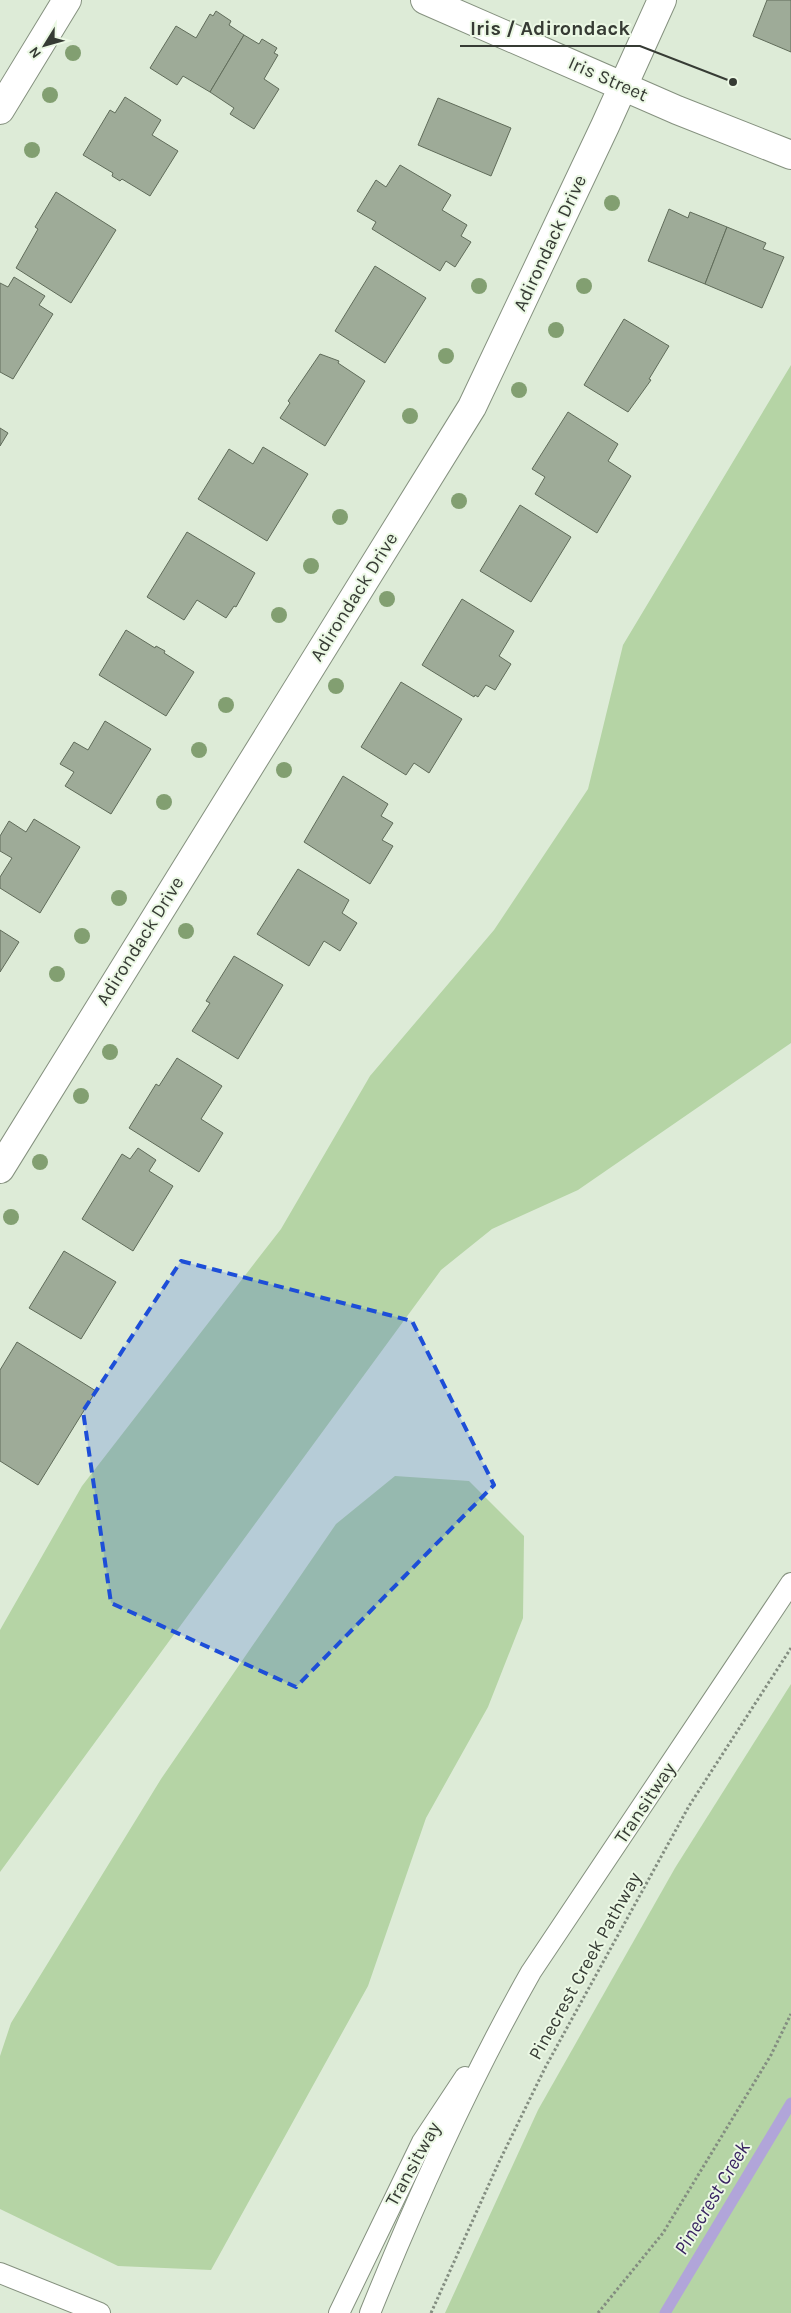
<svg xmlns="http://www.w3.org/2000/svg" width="791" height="2313" viewBox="0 0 791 2313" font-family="Karla,sans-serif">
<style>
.green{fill:#b5d4a5}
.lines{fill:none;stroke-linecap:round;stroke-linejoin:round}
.stream{stroke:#b1a5d9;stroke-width:11}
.building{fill:#9eab98;stroke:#606c5a}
.lane-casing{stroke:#85917f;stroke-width:22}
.street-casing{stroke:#85917f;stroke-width:30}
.secondary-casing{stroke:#85917f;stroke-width:30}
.path{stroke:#838d80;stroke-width:3;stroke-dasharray:2.5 2.5;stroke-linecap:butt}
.lane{stroke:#fff;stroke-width:20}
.street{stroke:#fff;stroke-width:28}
.secondary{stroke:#fff;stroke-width:28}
.tree{fill:#829f71}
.marked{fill:#1d4ed8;fill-opacity:0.2;stroke:#1d4ed8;stroke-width:4;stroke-dasharray:10 6;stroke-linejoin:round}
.labels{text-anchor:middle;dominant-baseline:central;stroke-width:4;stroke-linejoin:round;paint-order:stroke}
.street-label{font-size:19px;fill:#363b34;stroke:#ebf8e4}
.water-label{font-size:20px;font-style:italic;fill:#392462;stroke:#ebf8e4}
.leader{fill:none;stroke:#363b34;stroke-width:2}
.callout-dot{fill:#363b34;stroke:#ebf8e4;stroke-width:2}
.callout-label{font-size:20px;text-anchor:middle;font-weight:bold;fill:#363b34;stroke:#ebf8e4;stroke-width:4;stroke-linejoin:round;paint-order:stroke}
</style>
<rect width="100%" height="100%" fill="#ddebd7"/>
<g class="green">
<path d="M791 365V1043L578 1190 492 1229 441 1270 0 1872V1630L82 1486 281 1229 370 1076 494 930 588 789 623 645Z"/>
<path d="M395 1476 469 1481 524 1536 523 1618 488 1707 426 1818 368 1986 211 2270 118 2266 0 2209V2056L11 2023 161 1779 336 1524Z"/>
<path d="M791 1684V2313H445L538 2110 675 1868Z"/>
</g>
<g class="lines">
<path class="stream" d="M665 2313 791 2103"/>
</g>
<g class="building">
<path d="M767 0H791V52L753 36Z"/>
<path d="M216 11 231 21 229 25 244 35 210 92 183 76 177 85 150 68 176 26 196 38 210 14 213 16Z"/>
<path d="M244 35 259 44 262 39 277 48 274 53 278 55 264 79 279 89 254 129 230 114 234 108 210 92Z"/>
<path d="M125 97 161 120 152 135 178 151 150 196 122 179 120 181 112 176 113 173 83 155 110 110 115 113Z"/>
<path d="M438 98 511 128 491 176 418 145Z"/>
<path d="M400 165 451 195 442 210 467 225 461 236 471 242 455 267 446 261 440 271 372 229 376 222 357 211 376 180 386 187Z"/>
<path d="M56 192 116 230 71 303 16 268 38 229 35 227Z"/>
<path d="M669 209 688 218 690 212 727 227 705 284 648 261Z"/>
<path d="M727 227 766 243 763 249 784 257 762 308 705 284Z"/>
<path d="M375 266 426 298 385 363 335 331Z"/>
<path d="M14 277 45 296 39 305 53 314 13 379 0 372V283L8 287Z"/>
<path d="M624 319 669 346 649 379 651 380 628 412 584 385Z"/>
<path d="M320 354 339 361 338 363 365 381 325 446 280 418 290 403 288 401Z"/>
<path d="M568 412 618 444 608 461 631 476 597 533 535 494 545 477 532 469Z"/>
<path d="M0 428 8 433 0 446Z"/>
<path d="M263 447 308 474 267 541 198 499 229 449 253 464Z"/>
<path d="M520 505 571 537 531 602 480 571Z"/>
<path d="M187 532 255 573 236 607 234 606 226 618 197 600 184 620 147 597Z"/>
<path d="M462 599 514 631 499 656 511 664 495 690 486 685 478 697 475 695 474 697 422 665Z"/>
<path d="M126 630 155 648 156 646 165 651 164 653 194 672 166 716 99 675Z"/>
<path d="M401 682 462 719 429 773 414 763 406 775 361 747Z"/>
<path d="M105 721 151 749 111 814 65 786 74 772 60 764 74 742 88 750Z"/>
<path d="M343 776 388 804 381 816 393 823 382 840 393 846 370 884 304 842Z"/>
<path d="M34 819 80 847 40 913 0 888V877L12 858 0 851V836L9 821 26 832Z"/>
<path d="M298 869 349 900 342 913 357 923 340 951 324 941 309 966 257 934Z"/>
<path d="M0 930 19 942 0 972Z"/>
<path d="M234 956 283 985 238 1059 192 1031 210 1003 206 1001Z"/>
<path d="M177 1058 222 1086 201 1119 223 1133 199 1172 129 1128 156 1084 159 1086Z"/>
<path d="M138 1148 156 1160 149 1171 173 1186 133 1251 82 1219 122 1154 130 1159Z"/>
<path d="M64 1251 116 1282 81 1339 29 1308Z"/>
<path d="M17 1342 96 1391 38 1485 0 1461V1370Z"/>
</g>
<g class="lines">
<defs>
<g id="lane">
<path d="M0 2273 100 2313"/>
<path d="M339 2313 422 2142 465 2077"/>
<path d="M370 2313C417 2197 469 2081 531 1972L791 1583"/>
</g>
<g id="street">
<path d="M0 110 67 0"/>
<path d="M0 1169 472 407 605 126 662 0"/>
</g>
<path id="secondary" d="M425 0 677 110 791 155"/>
</defs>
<use href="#lane" class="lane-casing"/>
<use href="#street" class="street-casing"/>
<use href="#secondary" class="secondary-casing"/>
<g class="path">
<path d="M431 2313 499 2162 546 2066 689 1806 791 1648"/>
<path d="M598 2313 663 2233 771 2055 791 2014"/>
</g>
<use href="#lane" class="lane"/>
<use href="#street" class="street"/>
<use href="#secondary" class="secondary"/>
</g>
<g class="tree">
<circle cx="73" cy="53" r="8"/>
<circle cx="50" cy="95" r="8"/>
<circle cx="32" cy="150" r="8"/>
<circle cx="612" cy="203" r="8"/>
<circle cx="479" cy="286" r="8"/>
<circle cx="584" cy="286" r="8"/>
<circle cx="556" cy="330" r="8"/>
<circle cx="446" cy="356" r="8"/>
<circle cx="519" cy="390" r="8"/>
<circle cx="410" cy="416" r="8"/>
<circle cx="459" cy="501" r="8"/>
<circle cx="340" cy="517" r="8"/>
<circle cx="311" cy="566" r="8"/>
<circle cx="387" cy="599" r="8"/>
<circle cx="279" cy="615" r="8"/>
<circle cx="336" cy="686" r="8"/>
<circle cx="226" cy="705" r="8"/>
<circle cx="199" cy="750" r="8"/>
<circle cx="284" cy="770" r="8"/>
<circle cx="164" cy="802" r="8"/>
<circle cx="119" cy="898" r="8"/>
<circle cx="186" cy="931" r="8"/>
<circle cx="82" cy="936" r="8"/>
<circle cx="57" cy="974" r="8"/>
<circle cx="110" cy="1052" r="8"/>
<circle cx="81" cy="1096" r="8"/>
<circle cx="40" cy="1162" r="8"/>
<circle cx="11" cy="1217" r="8"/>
</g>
<path class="marked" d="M181 1261 412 1321 494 1485 296 1687 111 1603 83 1411Z"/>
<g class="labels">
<g class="street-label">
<text transform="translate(608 79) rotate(24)">Iris Street</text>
<text transform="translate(550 243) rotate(-65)">Adirondack Drive</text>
<text transform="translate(354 597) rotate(-58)">Adirondack Drive</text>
<text transform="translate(140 941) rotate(-58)">Adirondack Drive</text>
<text transform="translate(645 1803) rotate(-56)">Transitway</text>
<text transform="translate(585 1966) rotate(-61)">Pinecrest Creek Pathway</text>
<text transform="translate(413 2164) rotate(-61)">Transitway</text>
</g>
<g class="water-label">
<text transform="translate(712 2198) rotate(-59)">Pinecrest Creek</text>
</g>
</g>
<path class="leader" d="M733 82L640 46H460"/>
<circle class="callout-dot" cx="733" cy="82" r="5"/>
<g class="callout-label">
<text x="550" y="35">Iris / Adirondack</text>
</g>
<g transform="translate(45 45) rotate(233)" stroke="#ebf8e4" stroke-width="4" paint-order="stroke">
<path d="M0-4L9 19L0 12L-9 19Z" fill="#363b34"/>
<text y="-8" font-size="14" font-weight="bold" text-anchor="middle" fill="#363b34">N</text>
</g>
</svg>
